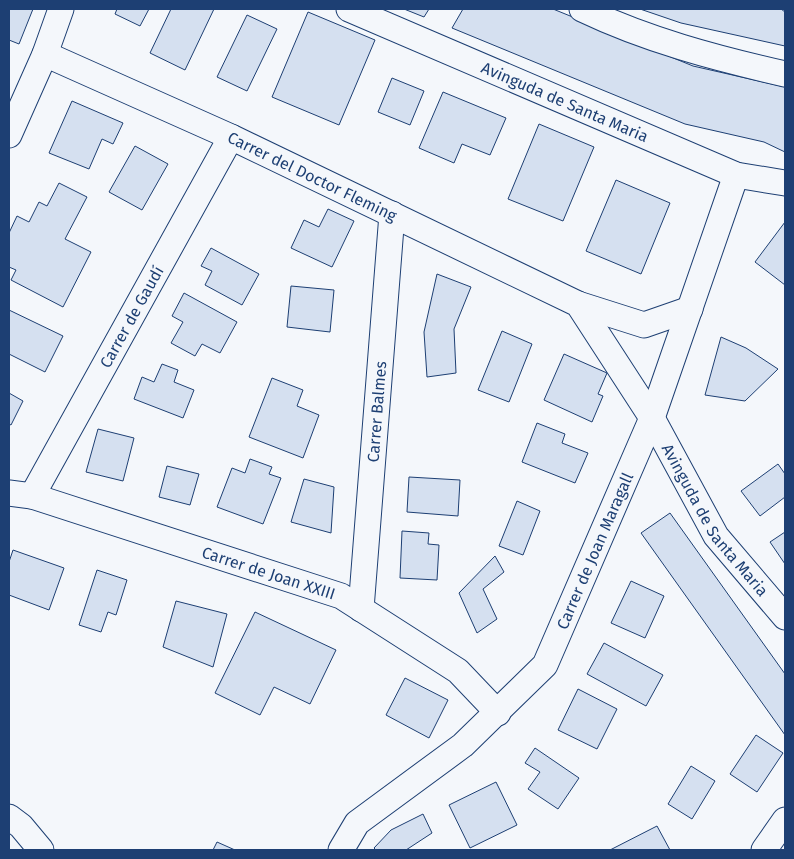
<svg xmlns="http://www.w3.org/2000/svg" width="794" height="859" viewBox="0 0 794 859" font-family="'Fira Sans',sans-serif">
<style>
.building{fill:#d5e0f0;stroke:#1d3f73}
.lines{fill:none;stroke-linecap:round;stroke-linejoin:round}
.street-casing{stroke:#1d3f73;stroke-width:27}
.street{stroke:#f4f7fb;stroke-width:25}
.labels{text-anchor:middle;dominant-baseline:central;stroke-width:4;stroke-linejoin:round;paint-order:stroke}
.street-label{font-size:16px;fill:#1d3f73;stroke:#f4f7fb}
</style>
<rect width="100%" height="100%" fill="#f4f7fb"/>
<g class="building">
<path d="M9 9H33L19 44 9 40Z"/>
<path d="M117 9H149L140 26 115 14Z"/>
<path d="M171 9H214L185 70 150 53Z"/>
<path d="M404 9H429L424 17Z"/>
<path d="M463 9H553L693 66 785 87V152L764 142 685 124 452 28Z"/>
<path d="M640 9H781L785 12V46L681 23Z"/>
<path d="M308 12 375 40 339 125 272 97Z"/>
<path d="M247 15 277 29 247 91 217 77Z"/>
<path d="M392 78 424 91 410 125 378 112Z"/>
<path d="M443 92 506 118 490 155 462 144 454 163 419 148Z"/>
<path d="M72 101 123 123 113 144 102 139 89 169 49 153Z"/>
<path d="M539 124 594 147 563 221 508 199Z"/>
<path d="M135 146 168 164 142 210 109 192Z"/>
<path d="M616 180 670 203 641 274 586 251Z"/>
<path d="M59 183 87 197 65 239 91 252 63 307 11 280 16 270 9 267V233L17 216 29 222 39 202 47 206Z"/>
<path d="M328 209 354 221 332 267 291 248 304 220 319 227Z"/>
<path d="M785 222V285L755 262Z"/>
<path d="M211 248 259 274 242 305 205 285 212 271 201 266Z"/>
<path d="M437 274 471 287 454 329 456 373 427 377 424 332Z"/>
<path d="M291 286 334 290 330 332 287 327Z"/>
<path d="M184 293 237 322 220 353 202 344 195 356 171 343 183 322 172 316Z"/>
<path d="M9 310 63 336 45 372 9 354Z"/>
<path d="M502 331 532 344 509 402 478 390Z"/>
<path d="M721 337 746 348 778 369 745 401 705 395Z"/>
<path d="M564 354 607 373 598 394 603 396 592 422 544 400Z"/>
<path d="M162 364 178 370 174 382 194 390 183 418 134 399 142 377 154 382Z"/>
<path d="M272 378 303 390 297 406 319 415 303 458 249 437Z"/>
<path d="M9 393 23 401 11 425 9 424Z"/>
<path d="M537 423 565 434 562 443 588 453 575 483 522 462Z"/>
<path d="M98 429 134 438 123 481 86 472Z"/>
<path d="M250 459 272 467 269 474 281 478 263 524 217 507 232 468 245 473Z"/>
<path d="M778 464 785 474V497L760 516 741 491Z"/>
<path d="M167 466 199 474 190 505 159 497Z"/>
<path d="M409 477 460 480 458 516 407 512Z"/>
<path d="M304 479 334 487 331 533 291 522Z"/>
<path d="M517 501 540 511 523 555 499 546Z"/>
<path d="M670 513 785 674V735L641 533Z"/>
<path d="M402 531 429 533 428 544 439 545 437 580 400 578Z"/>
<path d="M785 532V564L770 542Z"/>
<path d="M13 550 64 568 49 610 9 595V562Z"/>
<path d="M495 556 504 572 483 589 497 619 477 633 459 593Z"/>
<path d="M97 570 127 580 116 615 108 612 101 632 79 625Z"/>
<path d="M631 581 664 596 645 638 611 623Z"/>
<path d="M176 601 227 614 213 667 163 647Z"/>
<path d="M255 612 336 650 310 704 274 687 260 715 215 693Z"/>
<path d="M604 643 663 675 646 706 587 674Z"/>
<path d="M405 678 448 700 429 738 386 715Z"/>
<path d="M578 689 617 709 597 749 558 730Z"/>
<path d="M756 735 783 753 757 792 730 774Z"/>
<path d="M535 748 579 778 558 809 528 789 540 772 525 763Z"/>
<path d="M691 766 715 781 692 819 668 804Z"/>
<path d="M496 782 517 825 470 848 449 805Z"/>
<path d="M423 814 432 833 406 850H376L374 848 391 830Z"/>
<path d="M657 826 670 850H610Z"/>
<path d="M217 842 235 850H213Z"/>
</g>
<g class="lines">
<defs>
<g id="street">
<path id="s1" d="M349 9 736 175 785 183"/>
<path d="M582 9C647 40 715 58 785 74"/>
<path id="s2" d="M45 54 231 137 578 304 652 418 716 536 785 617"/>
<path d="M9 135 45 54 61 9"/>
<path d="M578 304 644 325 690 309"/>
<path id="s3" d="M9 493 32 496 341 596 458 671 498 713"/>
<path id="s4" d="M32 496 231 137"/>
<path id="s5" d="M361 609 392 214"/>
<path d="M9 817 21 826 41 850"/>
<path id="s6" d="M341 850 357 823 463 745 545 665 652 418 736 175"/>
<path d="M764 850 785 820"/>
</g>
</defs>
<use href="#street" class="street-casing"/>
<use href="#street" class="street"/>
</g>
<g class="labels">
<g class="street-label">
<text stroke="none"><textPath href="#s1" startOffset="235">Avinguda de Santa Maria</textPath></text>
<text stroke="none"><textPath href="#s2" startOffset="294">Carrer del Doctor Fleming</textPath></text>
<text stroke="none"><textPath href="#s4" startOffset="205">Carrer de Gaudí</textPath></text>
<text stroke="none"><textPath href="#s5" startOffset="198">Carrer Balmes</textPath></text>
<text stroke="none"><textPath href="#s2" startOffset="845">Avinguda de Santa Maria</textPath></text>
<text stroke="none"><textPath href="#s6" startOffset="402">Carrer de Joan Maragall</textPath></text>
<text stroke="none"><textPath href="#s3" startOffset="272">Carrer de Joan XXIII</textPath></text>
</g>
</g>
<rect width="794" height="859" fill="none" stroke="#1d3f73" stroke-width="20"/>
</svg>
